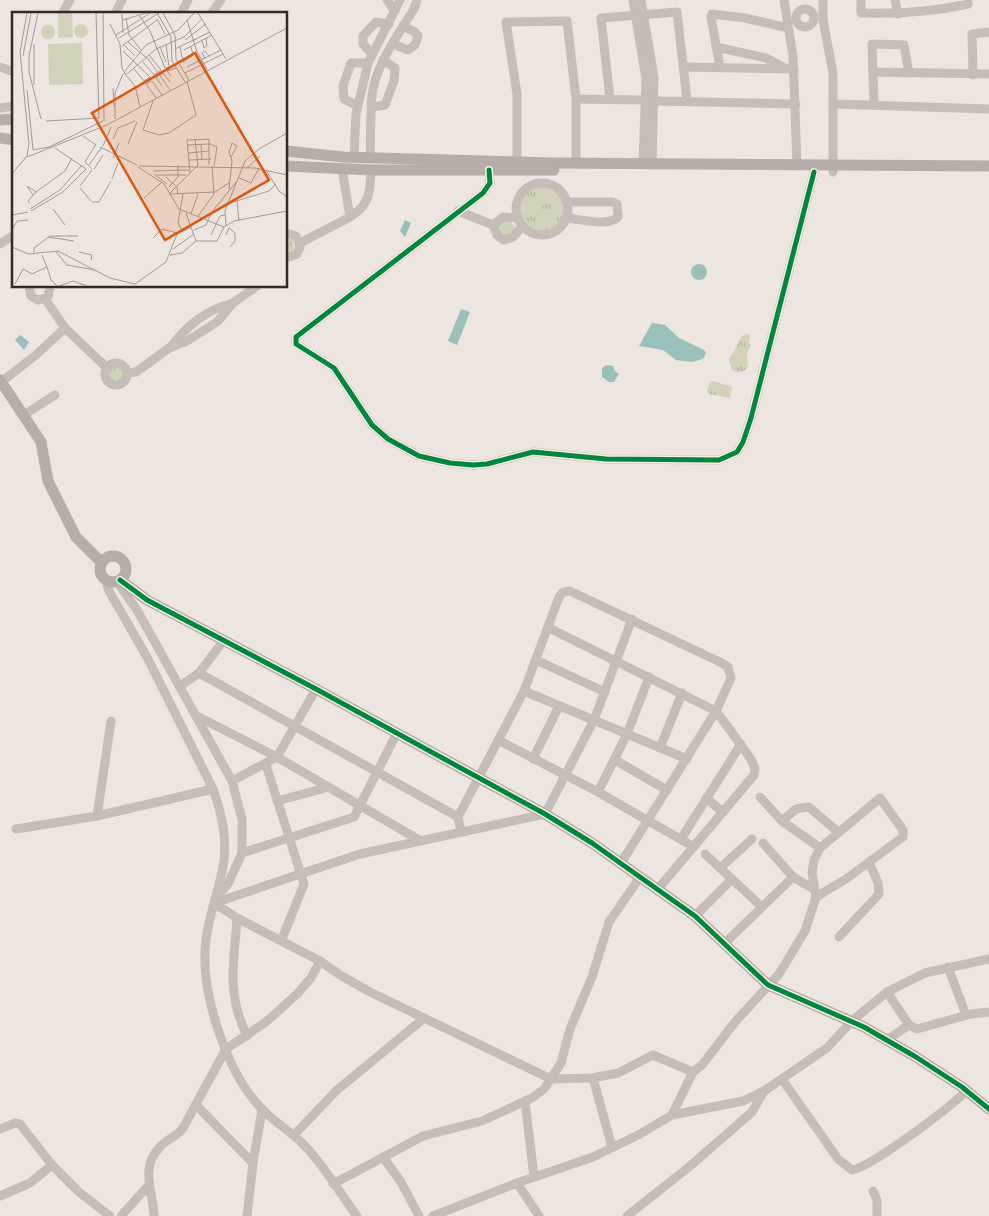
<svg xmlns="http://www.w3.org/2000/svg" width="989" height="1216" viewBox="0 0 989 1216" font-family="Raleway,sans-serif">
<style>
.grass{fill:url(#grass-tufts)}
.water{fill:#9bc0bc}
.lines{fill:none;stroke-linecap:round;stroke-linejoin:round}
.street{stroke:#c6bdb8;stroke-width:9}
.secondary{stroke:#b6ada9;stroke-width:11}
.cycleway-casing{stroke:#faeee6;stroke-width:8}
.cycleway{stroke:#00873e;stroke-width:5}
.inset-road{fill:none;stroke:#a39a96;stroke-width:1}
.view{fill:#df570d;fill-opacity:0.15;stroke:#df570d;stroke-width:2.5}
.inset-edge{fill:none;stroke:#362a27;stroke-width:2.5}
</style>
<defs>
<pattern id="grass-tufts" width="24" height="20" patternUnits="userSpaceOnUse" patternTransform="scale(1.25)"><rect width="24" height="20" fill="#d0d2b9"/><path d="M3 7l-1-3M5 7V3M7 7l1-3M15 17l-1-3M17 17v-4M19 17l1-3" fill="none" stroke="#b3b49f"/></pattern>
</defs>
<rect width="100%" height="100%" fill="#ece5e0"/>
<g class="grass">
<circle cx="542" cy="209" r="22"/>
<path d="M502 221 511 222 515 226V232L503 238 497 226Z"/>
<path d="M286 238 292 240 294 249 288 253Z"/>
<path d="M746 334 750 335 749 343 751 345 747 353 748 367 744 371 736 372 732 370 729 360 742 336Z"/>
<circle cx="116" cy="374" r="7"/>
<path d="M713 381 732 387 730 398 709 394 707 391 710 382Z"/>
</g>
<g class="water">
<path d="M405 220 411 223 405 237 400 231Z"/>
<circle cx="699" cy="272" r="8"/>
<path d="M461 309 470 312 457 345 448 341Z"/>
<path d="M652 323 665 325 679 338 704 350 706 353 703 359 692 362 676 360 663 350 639 346Z"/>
<path d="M20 335 29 342 24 350 15 340Z"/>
<path d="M606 365 613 366 615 371 619 374 614 382H609L602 377V368Z"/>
</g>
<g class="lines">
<g class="street">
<path d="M387 0 395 11"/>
<path d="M633 0 646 79 643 164"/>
<path d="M641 0 654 77 652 164"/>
<path d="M784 0 793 56 797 165"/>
<path d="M823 0V20L833 73V172"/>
<path d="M861 0V13C898 14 932 12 968 4V0"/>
<path d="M895 0 898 14"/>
<circle cx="805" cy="18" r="9"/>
<path d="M62 14 70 0"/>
<path d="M115 14 122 0"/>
<path d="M181 14 188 0"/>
<path d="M211 14 221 0"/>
<path d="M393 44 408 50 415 45 418 36 415 32 403 26"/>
<path d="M716 47 766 58 785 68"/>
<path d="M372 54 363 44V36L376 22 389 24"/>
<path d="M0 67 14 72"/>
<path d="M684 67 794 69"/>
<path d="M720 67 711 17 712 14 745 18 788 28"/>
<path d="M873 72 989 74"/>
<path d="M973 75 972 34 989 32"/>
<path d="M576 99 645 100"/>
<path d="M610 99 601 18 677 12 687 100"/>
<path d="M655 101 796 104"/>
<path d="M874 103 872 44 904 45 909 73"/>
<path d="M833 104 989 109"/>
<path d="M358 106 344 99 343 86 351 63H368"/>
<path d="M372 107 385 105 394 81 395 68 383 60"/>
<path d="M0 108 14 106"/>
<path d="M354 157 356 114 368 63 400 0"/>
<path d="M370 157C371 137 370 116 372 95 376 64 398 35 414 9L417 0"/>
<path d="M517 162V94L506 22 567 21 576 99V163"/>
<path d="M342 169 350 217C370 205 370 192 371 170"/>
<path d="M489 170 490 183 483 193 296 337V344L334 368 372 425 388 439 419 456 450 463 473 465 487 464 533 452 606 459 719 460 737 452 743 442 751 418 814 172"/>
<circle cx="542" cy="209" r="26"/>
<path d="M458 211 493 225 497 235 504 240 513 237 523 226"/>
<path d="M566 218C580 219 608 227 618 217L617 204 613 202H567"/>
<path d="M493 225 503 217 518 218"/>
<path d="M286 233 296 236 300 247 297 254 286 258"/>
<path d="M300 243 350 217"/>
<path d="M0 244 14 235"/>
<path d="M29 286 31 296 38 300 48 297 50 286"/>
<path d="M45 299 65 328 107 368"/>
<path d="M170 348C187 325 206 310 233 303"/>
<circle cx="116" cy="374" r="11"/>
<path d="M127 373 136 372 169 348 187 341 217 322 233 303 257 286"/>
<path d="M0 383 36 355 65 328"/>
<path d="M24 415 55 395"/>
<path d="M106 581 109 591 148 659 213 789C221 812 227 835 224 860 220 891 206 920 205 952 203 999 228 1075 262 1109 275 1123 292 1132 305 1146 325 1167 340 1193 357 1216"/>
<path d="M117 582 137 610 232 781 242 819V853L228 884 215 900"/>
<path d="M549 628 716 711 751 759 755 769 754 775 658 889"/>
<path d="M536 660 605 692"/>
<path d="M199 673 458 817"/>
<path d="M180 686 199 673 224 640"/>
<path d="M524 691 687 759"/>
<path d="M197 716 277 757 419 840"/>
<path d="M498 740 598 792 694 847"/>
<path d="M660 748 682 693"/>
<path d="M533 759 559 706"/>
<path d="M615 760 667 790"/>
<path d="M266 765 304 884 282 939"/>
<path d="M232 781 277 757 316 689"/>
<path d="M598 792 627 734 649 677"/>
<path d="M760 797 782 821 820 848"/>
<path d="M706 798 723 812"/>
<path d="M277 801 329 787"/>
<path d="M97 816 111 721"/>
<path d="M782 821 796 809 809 807 838 832"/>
<path d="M16 829 97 816 213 789"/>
<path d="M461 831 458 817 524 691 559 597 563 592 570 591 722 663 728 667 731 678 716 711 621 863"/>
<path d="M681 839 741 744"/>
<path d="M763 843 793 877"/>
<path d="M242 853 354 817 397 733"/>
<path d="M705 854 762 907"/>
<path d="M720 868 752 839"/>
<path d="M214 903 360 854 545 814 594 720 632 619"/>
<path d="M214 903 237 918 320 961 340 975 370 992 551 1079 593 1078 618 1073 653 1055 693 1072"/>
<path d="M695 916 732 879"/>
<path d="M237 918C234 963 226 993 247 1036"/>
<path d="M839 937 879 894 878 883 869 862"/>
<path d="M725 943 793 877 814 889"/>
<path d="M948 967 966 1015"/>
<path d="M887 992 909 1025"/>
<path d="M887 1040 909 1025 917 1029 971 1014 989 1012"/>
<path d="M593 1078 612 1147"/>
<path d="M782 1079 838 1159 852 1170C871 1167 951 1107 966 1091"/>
<path d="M525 1101 534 1177"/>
<path d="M196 1105 253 1163"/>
<path d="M672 1115 693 1072 702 1065 735 1022 779 974 805 931 816 897 812 873 814 860 820 848 880 798 903 830V837L846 879 816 897"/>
<path d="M0 1129 15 1123 20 1124 52 1165 79 1192 110 1216"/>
<path d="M294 1135 336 1091 423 1019"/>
<path d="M383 1157 401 1182 419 1216"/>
<path d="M517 1183 539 1216"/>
<path d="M333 1184 423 1136 482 1121 532 1098 544 1089 561 1063 570 1029 592 977 609 922 640 877"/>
<path d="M873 1191 877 1200V1216"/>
<path d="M0 1196 30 1183 52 1165"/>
<path d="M121 1216 149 1185"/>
<path d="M154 1216C153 1191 140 1169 159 1148 166 1139 177 1137 183 1128L226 1049 266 1022 297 994 311 978 320 961"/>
<path d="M247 1216 253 1163 262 1110"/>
<path d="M433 1216 517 1183 593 1157 640 1134 672 1115 743 1101 764 1091"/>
<path d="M627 1216 689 1167 752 1112 764 1091 827 1048 852 1021 887 992 925 973 989 959"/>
</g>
<g class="secondary">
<path d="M0 120 14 119"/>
<path d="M0 138 14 140"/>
<path d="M286 151 343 157 554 163 989 166"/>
<path d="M286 166 371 170H554"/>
<path d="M0 380 41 442 48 481 76 537 102 563"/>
<circle cx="113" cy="569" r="13"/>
<path d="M120 580 147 600 316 689 545 814 592 843 695 916 768 985 864 1027 916 1057 962 1087 989 1109"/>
</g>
<defs>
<g id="cycleway">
<path d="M489 170 490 183 483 193 296 337V344L334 368 372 425 388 439 419 456 450 463 473 465 487 464 533 452 606 459 719 460 737 452 743 442 751 418 814 172"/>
<path d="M120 580 147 600 316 689 545 814 592 843 695 916 768 985 864 1027 916 1057 962 1087 989 1109"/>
</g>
</defs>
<use href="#cycleway" class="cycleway-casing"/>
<use href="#cycleway" class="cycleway"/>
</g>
<g transform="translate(12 12)">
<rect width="275" height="275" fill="#ece5e0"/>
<path d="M46 1H60L61 25 46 26ZM62 19a7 7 0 1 1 14 0a7 7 0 1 1-14 0ZM29 20a7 7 0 1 1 14 0a7 7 0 1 1-14 0ZM70 31 71 72 37 73 36 32Z" fill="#d0d2b9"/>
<path class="inset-road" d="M26 1 17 44V60L29 107M91 1 92 109M145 1 159 25 160 49 173 70M151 1 163 23 164 47 177 68M186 1 214 47M110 2 111 21M127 3 138 19 153 56 157 55 154 33M114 6 117 23 129 38M145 7 153 22M111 8 134 1M175 8 185 40 195 57M98 12 108 32 110 56 114 63 112 61M104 23 138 1M107 26 147 1M173 28 194 12M190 29 192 36 195 34 194 26M116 30 137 48 158 78M22 32V73M112 33 123 44M110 34 145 8M148 35 154 50M168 35 171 50 181 43 179 35M163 37 198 20M172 38 200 23M111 39 138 65 132 69 122 57M11 44 19 1M193 46 190 41 193 39 197 44M131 50 142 63 149 58 137 43M175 55 209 38M113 59 134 33 166 18 182 1M173 61 211 42M115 62 144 37 172 25 190 7M114 63 123 74 128 95M159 64 155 59 164 56M150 74 144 66 151 61 158 70M101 76 102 94M15 78 21 138 37 135 91 109M144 86 134 72 140 69 150 83M141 89 131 118 147 123 157 121 184 103 175 69M103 107V81L111 62M34 109 87 106 84 1M71 124 84 133M101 127 106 116 123 109M116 132 125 110M189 132 190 147M175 133 198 132 205 135 202 154M91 134 99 115M88 135 125 153M43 136 74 157 51 180M176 141 197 139M15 145 95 113 275 16M101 146 107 131M177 148 199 147M77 153 90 135M127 154 243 156 275 163M126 155 152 172 167 197 212 215 222 209 275 199M235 156 248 144M80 157 73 150 84 132M82 157 91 143M254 158 267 179 275 185M141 159 177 158M178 160 175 128 197 127V153M0 162 15 144 17 132 8 40 15 1M142 162 155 172M145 163H174M154 165 165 175 166 182M227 166 239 171 247 156M100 167 106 151M68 174 80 158M157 175 166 165V153M68 176 79 189M217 177 220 149 217 140 220 131 225 134 219 145M157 182 186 153 183 127M157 182 203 180 217 171M21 183 15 174 24 180M132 186 150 170M225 189 227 209M80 190H87L99 169M18 191 16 189 24 180 53 159 60 146M218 191 257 179 264 172M18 197 48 178 70 153M41 197 53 213M19 199 51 180M174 201 184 229H205L212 215M179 202 186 182M0 203 16 200M186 204 202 182 200 154M214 214 213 199 233 149 247 137 275 121M0 218 5 209 16 208M182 218 194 213 199 201 225 169M170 219 166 211 171 182M199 223 208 204 213 203M214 223 217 216 223 221V229L218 235M36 225 62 229M141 226 150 217 165 221M0 235 16 242 46 239 98 266 123 272 154 250 165 222 180 215M161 237 182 222M22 240V236L38 224H66M44 240 55 253 83 258M67 240 80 243 79 248M158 243 170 241 184 229M35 255 39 268 45 274M3 272 11 257 20 262 35 255 30 243M47 274 61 269 75 274"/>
<path class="view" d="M183 41 257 168 153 228 80 101Z"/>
<rect width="275" height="275" class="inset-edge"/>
</g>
</svg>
